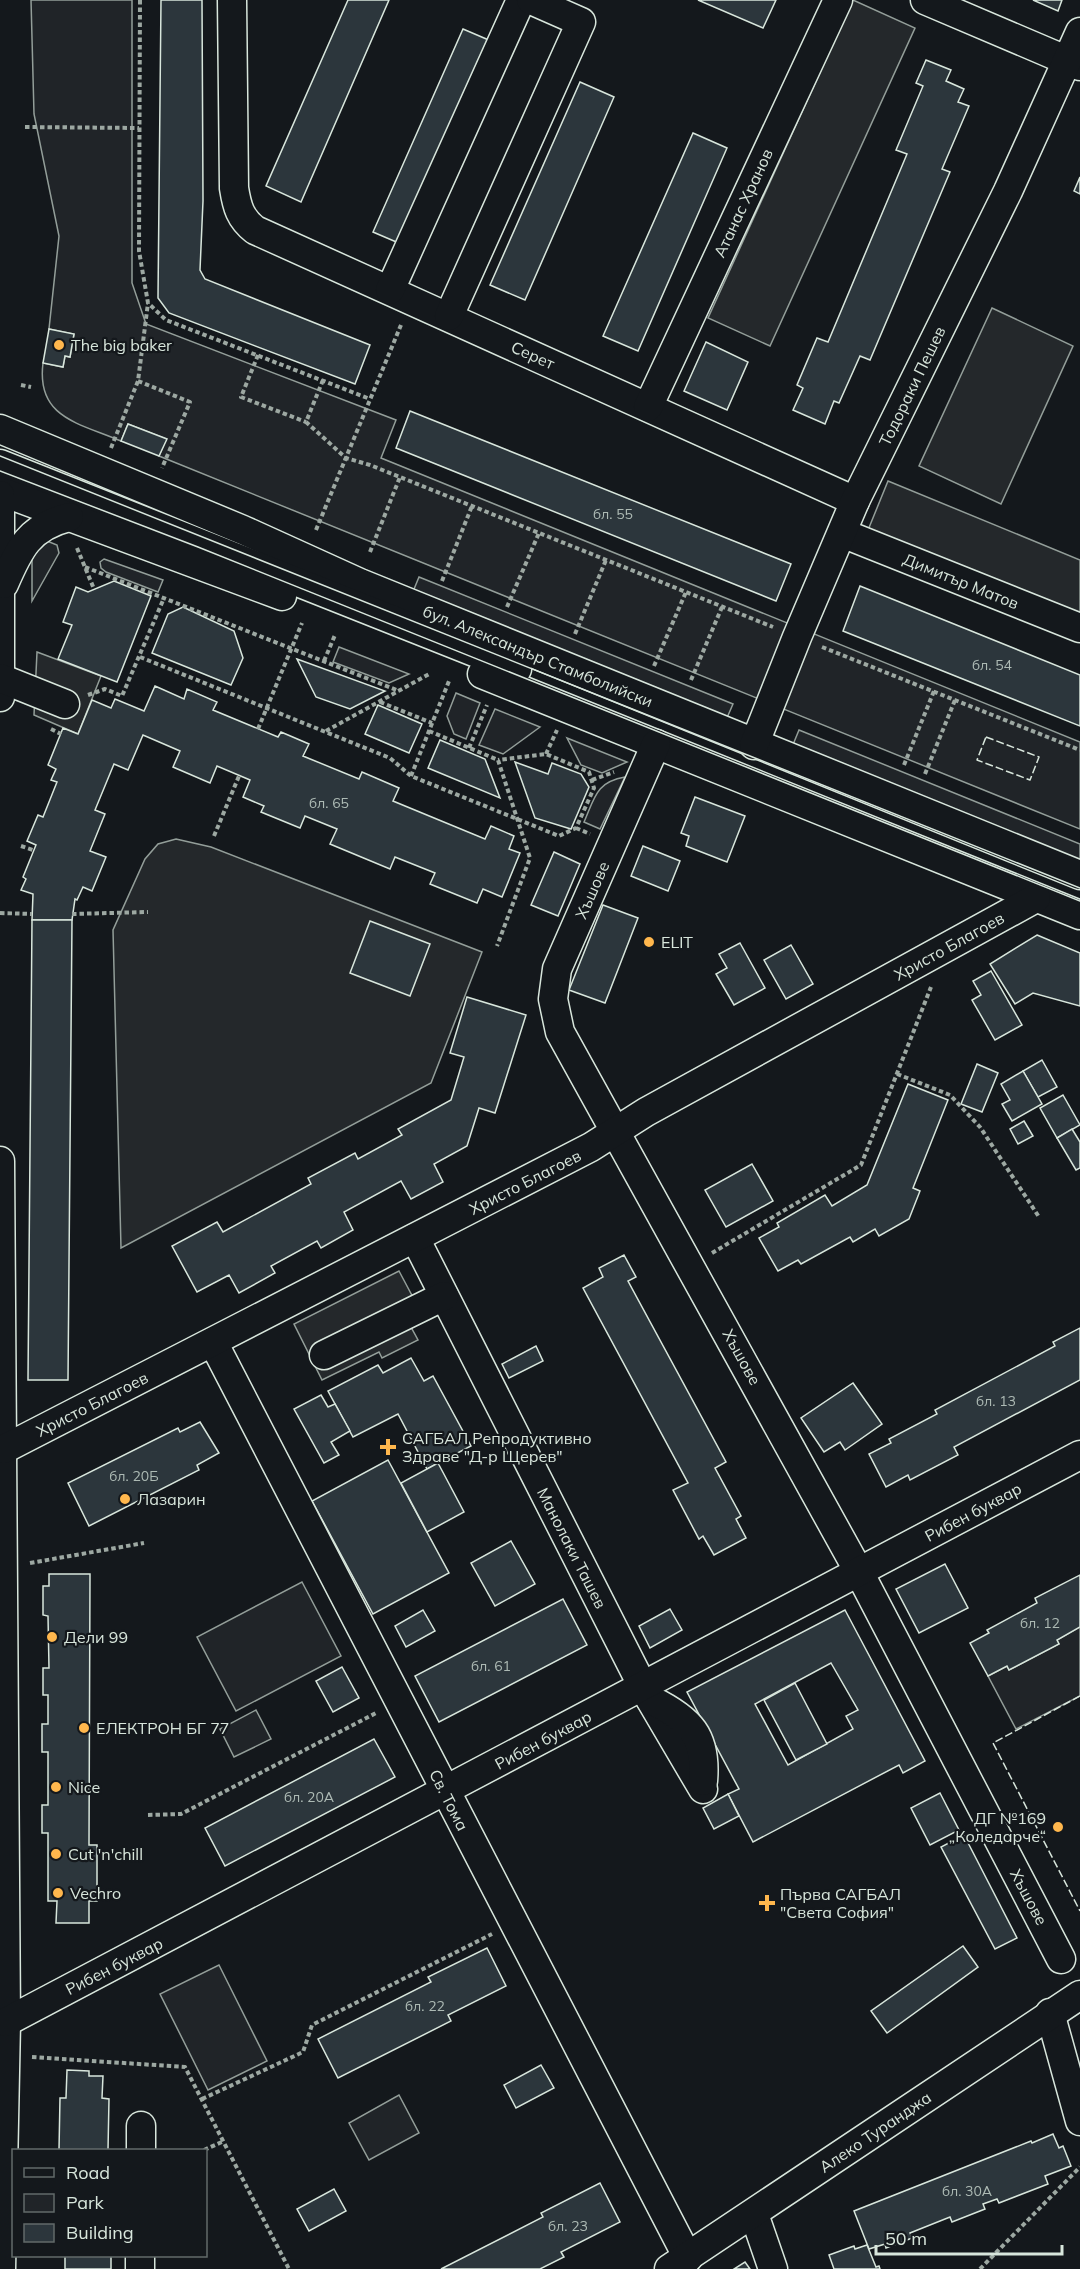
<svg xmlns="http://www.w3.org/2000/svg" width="1080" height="2269" viewBox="0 0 1080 2269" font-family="Mulish,sans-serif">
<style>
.green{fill:#202428;stroke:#939e99;stroke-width:1.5}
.parking{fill:#24282b;stroke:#939e99;stroke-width:1.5}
.building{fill:#2c363c;stroke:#d8e6dc;stroke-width:1.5;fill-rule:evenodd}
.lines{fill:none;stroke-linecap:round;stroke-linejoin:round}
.minor-casing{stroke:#d8e6dc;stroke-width:31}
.path{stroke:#9da8a2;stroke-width:4;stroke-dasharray:4.5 3;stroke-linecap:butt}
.minor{stroke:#14181c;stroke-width:28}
.tram{stroke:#d8e6dc;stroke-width:1.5}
.fence{stroke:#d8e6dc;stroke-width:1.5;stroke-dasharray:8 3;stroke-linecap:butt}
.poi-dot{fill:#ffb74d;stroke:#14181c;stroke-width:2}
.labels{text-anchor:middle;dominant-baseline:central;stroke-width:4.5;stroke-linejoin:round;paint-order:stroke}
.number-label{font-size:14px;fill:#adbab4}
.street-label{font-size:16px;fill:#d8e6dc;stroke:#14181c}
.poi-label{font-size:16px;fill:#d8e6dc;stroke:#14181c;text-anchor:start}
</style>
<rect width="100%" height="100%" fill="#14181c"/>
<g class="green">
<path d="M31 0H132V283L146 324 396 420 381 458 1080 742V829L159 456 166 439 128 424 121 441C79 423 36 418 43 363L63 367 65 356 70 357 74 334 49 329 59 236 34 114Z"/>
<path d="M42 539 57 545 59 553 32 601V557Z"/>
<path d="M104 559 163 580 158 592 106 572 101 568 100 562Z"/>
<path d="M419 577 733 704 726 720 412 594Z"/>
<path d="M339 647 409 674 389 683 333 662Z"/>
<path d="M456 693 480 703 466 739 454 734 447 716Z"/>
<path d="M495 709 540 727 503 754 479 745Z"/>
<path d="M799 730 1080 844V863L792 747Z"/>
<path d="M567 738 627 762 602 773 581 765Z"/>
<path d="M625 777 600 829 584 822C595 797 596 782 625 777Z"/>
<path d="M302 1582 341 1656 236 1711 197 1637Z"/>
<path d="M1080 1627V1696L1016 1729 988 1676 1007 1666 1009 1670 1059 1644 1057 1640Z"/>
<path d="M256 1710 271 1739 234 1757 220 1729Z"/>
<path d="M219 1965 267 2061 208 2090 160 1994Z"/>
<path d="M399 2095 419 2133 369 2160 349 2123Z"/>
</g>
<g class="parking">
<path d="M853 0 915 28 770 346 708 318Z"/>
<path d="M992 308 1073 346 1001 504 919 466Z"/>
<path d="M888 481 1080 560V622L866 535Z"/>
<path d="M37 652 101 676 78 734 34 715Z"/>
<path d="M176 839 211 847 482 952 431 1083 121 1248 113 930 145 859 158 844Z"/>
<path d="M399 1271 425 1320 411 1327 418 1340 382 1358 379 1352 322 1380 294 1324Z"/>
</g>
<g class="building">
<path d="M161 0H202L203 201 200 270 205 279 370 345 355 384 169 313 158 298Z"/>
<path d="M348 0H389L301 202 266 186Z"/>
<path d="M698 0H776L763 28Z"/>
<path d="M1033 0H1062L1058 11Z"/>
<path d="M463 29 498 44 408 247 373 232Z"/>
<path d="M926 60 951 70 946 81 964 89 958 102 969 106 942 169 950 172 870 360 860 356 839 403 834 401 825 424 793 410 803 388 797 385 817 338 828 342 907 154 896 150 923 86 916 83Z"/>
<path d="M580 82 614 97 525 300 490 285Z"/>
<path d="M693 133 727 148 638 351 603 336Z"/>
<path d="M1080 177V194L1074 191Z"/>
<path d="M49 329 74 334 70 357 65 356 63 367 43 363Z"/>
<path d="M706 342 748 362 727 410 684 391Z"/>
<path d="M410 411 791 564 776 601 396 448Z"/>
<path d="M128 424 167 439 159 456 121 441Z"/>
<path d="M114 581 151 596 117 682 58 659 72 625 63 622 76 587 88 592Z"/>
<path d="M860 586 1080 675V726L843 631Z"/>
<path d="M183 607 234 631 243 658 231 685 152 653 168 614Z"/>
<path d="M297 659 385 691 350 709 316 697Z"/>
<path d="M155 686 184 699 187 689 217 702 213 710 278 737 281 732 309 744 303 756 359 779 362 772 399 788 393 801 485 839 491 826 514 836 509 849 520 853 502 897 483 889 477 903 430 884 435 873 395 857 390 869 330 844 337 829 305 816 300 828 261 812 264 806 243 797 250 780 217 766 210 783 173 767 180 751 143 735 128 770 114 764 95 810 105 814 90 851 106 857 92 891 83 887 77 900 75 899 72 920H32L33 894 21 890 26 879 23 877 36 845 27 841 38 815 43 817 57 782 51 780 56 769 48 765 63 728 78 734 92 700 111 708 115 699 144 711Z"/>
<path d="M378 705 422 724 409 753 365 734Z"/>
<path d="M440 740 485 759 500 798 428 768Z"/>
<path d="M515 762 548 774 552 763 581 774 589 787 571 829 535 818Z"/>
<path d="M695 797 745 816 727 862 686 846 689 836 681 833Z"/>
<path d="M643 846 680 861 668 891 631 876Z"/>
<path d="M554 852 580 864 558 916 531 905Z"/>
<path d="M603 905 638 918 605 1003 569 990Z"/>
<path d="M32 920H72L68 1380H28Z"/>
<path d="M370 921 430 944 410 996 350 973Z"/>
<path d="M1037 935 1080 953V1006L1033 993 1015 1004 990 964Z"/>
<path d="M740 943 765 988 734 1005 716 974 727 968 719 954Z"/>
<path d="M791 945 813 984 786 999 764 960Z"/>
<path d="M991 971 1022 1025 995 1040 972 1000 981 995 973 981Z"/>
<path d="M467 997 526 1015 495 1113 479 1108 467 1146 434 1164 443 1182 411 1199 401 1181 344 1212 353 1230 321 1248 317 1241 271 1266 275 1273 239 1293 229 1275 197 1292 172 1246 217 1222 223 1232 311 1184 308 1178 355 1153 358 1159 402 1135 398 1129 451 1100 464 1057 450 1053Z"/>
<path d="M1042 1060 1057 1087 1038 1097 1023 1071Z"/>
<path d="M977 1064 998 1073 982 1112 961 1104Z"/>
<path d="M1023 1071 1042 1104 1012 1121 1002 1104 1010 1100 1001 1084Z"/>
<path d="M908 1084 948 1100 913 1188 920 1191 909 1219 879 1236 875 1229 853 1242 850 1237 801 1264 798 1260 778 1271 759 1238 779 1227 777 1223 825 1195 832 1206 867 1185Z"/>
<path d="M1063 1095 1080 1125 1057 1138 1040 1108Z"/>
<path d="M1024 1121 1033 1136 1018 1144 1010 1129Z"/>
<path d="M1072 1129 1080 1142V1168L1076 1170 1057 1138Z"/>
<path d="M752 1164 773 1201 726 1227 705 1190Z"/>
<path d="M624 1255 636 1277 628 1281 726 1462 715 1468 741 1516 736 1519 746 1538 714 1555 703 1536 699 1539 673 1490 688 1483 583 1288 603 1277 599 1268Z"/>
<path d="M1080 1328V1380L954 1447 958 1455 910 1480 908 1475 886 1487 869 1454 891 1443 889 1439 937 1414 935 1410 1055 1346 1053 1342Z"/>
<path d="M536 1346 543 1361 509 1378 502 1364Z"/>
<path d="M411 1358 424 1381 433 1376 471 1446 427 1469 398 1414 353 1437 328 1391 378 1365 383 1373Z"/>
<path d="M853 1383 882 1424 845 1450 840 1442 824 1452 801 1418Z"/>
<path d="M321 1395 328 1407 335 1404 350 1431 331 1442 339 1455 324 1463 294 1409Z"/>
<path d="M200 1422 219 1453 197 1465 199 1470 89 1526 68 1483 178 1428 180 1432Z"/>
<path d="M388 1460 449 1573 373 1614 312 1501Z"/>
<path d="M438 1463 464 1512 427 1532 401 1483Z"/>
<path d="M511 1541 535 1584 495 1606 471 1563Z"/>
<path d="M945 1564 968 1608 919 1633 896 1589Z"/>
<path d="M49 1574H90L89 1845H97V1901H89V1923H56L57 1901H48V1833H42V1805H48V1752H42V1724H48V1695H43V1668H49L48 1616 43 1615V1586H49Z"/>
<path d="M1080 1575V1627L1057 1640 1059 1644 1009 1670 1007 1666 988 1676 970 1643 989 1633 987 1630 1037 1603 1035 1598Z"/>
<path d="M563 1599 587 1645 439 1722 415 1676Z"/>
<path d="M670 1609 682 1630 650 1648 639 1626Z"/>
<path d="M423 1610 435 1631 406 1647 395 1626Z"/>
<path d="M845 1610 925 1761 903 1773 899 1765 753 1842 728 1794 739 1789 687 1692ZM831 1663 858 1710 846 1716 853 1729 788 1765 755 1704Z"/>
<path d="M342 1667 359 1698 333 1712 316 1681Z"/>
<path d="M795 1683 827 1744 796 1760 764 1700Z"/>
<path d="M374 1739 395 1777 225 1866 205 1828Z"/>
<path d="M940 1793 959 1830 930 1845 911 1808Z"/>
<path d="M728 1794 739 1816 714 1829 703 1808Z"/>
<path d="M964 1835 1017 1938 995 1949 941 1847Z"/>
<path d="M963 1946 978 1967 887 2033 871 2011Z"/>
<path d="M487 1948 506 1986 448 2015 451 2021 338 2078 318 2039 431 1982 428 1977Z"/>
<path d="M541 2065 554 2088 516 2108 504 2085Z"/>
<path d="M67 2070 89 2071V2076H103L102 2098 109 2099 108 2150H59L60 2098H66Z"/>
<path d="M1053 2134 1059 2148 1063 2146 1071 2166 1045 2176 1048 2184 999 2203 997 2199 983 2204 985 2209 952 2222 950 2217 910 2233 912 2238 886 2248 885 2244 869 2249 854 2211 1031 2141 1032 2143Z"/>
<path d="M600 2183 620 2222 561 2252 564 2257 540 2269H441L543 2217 541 2213Z"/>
<path d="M334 2189 346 2211 309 2231 297 2209Z"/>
<path d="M867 2245 876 2267 879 2266 880 2269H834L829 2255 854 2246 855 2249Z"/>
<rect x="65" y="2256" width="46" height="13"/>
<path d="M745 2262 750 2269H734Z"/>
</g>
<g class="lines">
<defs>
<g id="minor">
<path d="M232 0 234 188C237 207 240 218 255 230L855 501"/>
<path d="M925 0 1080 66"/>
<path d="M390 290 521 0"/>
<path d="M449 316 581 22 531 0"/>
<path d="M648 407 838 0"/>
<path d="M0 429 243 530 360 583 1080 875"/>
<path d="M0 464 517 669"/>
<path d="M0 491 282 596"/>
<path d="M0 495V697"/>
<path d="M842 533 1080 628"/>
<path d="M4 584C19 549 29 527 69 517"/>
<path d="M482 674 1080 915"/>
<path d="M0 678 65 704"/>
<path d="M656 744 557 969 553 999 560 1032 859 1572 1061 1959"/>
<path d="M754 745 797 637 855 501 1008 191 1080 32"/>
<path d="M0 1161 6 2022 1 2269"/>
<path d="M415 1238 643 1687 703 1789"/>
<path d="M213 1342 688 2258"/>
<path d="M324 1355 444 1296"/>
<path d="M4 1449 591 1147 646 1112 1036 898"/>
<path d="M651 1700C690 1719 707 1736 703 1781"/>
<path d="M1050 2013 1080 2121"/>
<path d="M6 2022 1080 1455"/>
<path d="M141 2150V2126"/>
<path d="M754 2214 773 2269"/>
<path d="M140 2269V2256"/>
<path d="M669 2269 1080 1995"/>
</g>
</defs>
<use href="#minor" class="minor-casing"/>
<g class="path">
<path d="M140 0 139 251 148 303 166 320 370 399"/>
<path d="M25 127 139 128"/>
<path d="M258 355 241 397 306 422"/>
<path d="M323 380 306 422 346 458 370 465 773 627"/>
<path d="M138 381 190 402 162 468"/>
<path d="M21 385 31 387"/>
<path d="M111 448 138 381 148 303"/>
<path d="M316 530 401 325"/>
<path d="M77 548 94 589"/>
<path d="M370 552 400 477"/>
<path d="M85 567 399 691"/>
<path d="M442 581 472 506"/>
<path d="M507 607 539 533"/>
<path d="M575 634 606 560"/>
<path d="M822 647 1080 750"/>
<path d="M140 657 390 758 411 776 559 836 576 828 594 788 589 772 546 754 498 760"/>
<path d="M324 661 335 635"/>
<path d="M654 666 686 592"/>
<path d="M691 680 722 607"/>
<path d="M88 695 105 689 122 696 164 598"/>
<path d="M380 702 432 723"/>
<path d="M51 729 61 734"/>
<path d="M258 729 302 623"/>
<path d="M326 731 431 673"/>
<path d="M429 731 498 760 530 858 497 946"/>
<path d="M469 748 487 705"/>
<path d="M546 754 557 730"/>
<path d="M904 765 934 691"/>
<path d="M925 774 955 700"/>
<path d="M411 776 449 681"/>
<path d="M592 780 614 772"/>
<path d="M576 828 590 834"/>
<path d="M214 836 239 776"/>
<path d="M21 846 33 850"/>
<path d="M0 913 32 914"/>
<path d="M72 914 148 912"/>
<path d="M897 1074 950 1095 980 1127 1039 1217"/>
<path d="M712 1253 861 1165 931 987"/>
<path d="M30 1563 144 1543"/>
<path d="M148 1815 181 1814 378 1712"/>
<path d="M32 2057 185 2067 289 2269"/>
<path d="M202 2099 303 2052 312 2025 492 1934"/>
<path d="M204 2150 224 2141"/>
<path d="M980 2269 1080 2167"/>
</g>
<use href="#minor" class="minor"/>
<g class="tram">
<path d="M0 456 1080 888"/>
<path d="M0 471 198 547 1080 901"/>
</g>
<g class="fence">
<path d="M986 737 1039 757 1030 780 977 760Z"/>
<path d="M1080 1696 993 1743 1080 1911"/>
</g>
</g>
<g class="poi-dot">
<circle cx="59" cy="345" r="6"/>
<circle cx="649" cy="942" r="6"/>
<path d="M385 1438h6v6h6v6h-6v6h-6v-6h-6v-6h6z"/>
<circle cx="125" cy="1499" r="6"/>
<circle cx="52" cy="1637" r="6"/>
<circle cx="84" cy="1728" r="6"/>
<circle cx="56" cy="1787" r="6"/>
<circle cx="1058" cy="1827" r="6"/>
<circle cx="56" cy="1854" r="6"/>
<circle cx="58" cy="1893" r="6"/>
<path d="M764 1894h6v6h6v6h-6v6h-6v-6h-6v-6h6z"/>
</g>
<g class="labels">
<g class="number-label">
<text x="613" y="514">бл. 55</text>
<text x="992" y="665">бл. 54</text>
<text x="329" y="803">бл. 65</text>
<text x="996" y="1401">бл. 13</text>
<text x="134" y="1476">бл. 20Б</text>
<text x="1040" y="1623">бл. 12</text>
<text x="491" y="1666">бл. 61</text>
<text x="309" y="1797">бл. 20А</text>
<text x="425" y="2006">бл. 22</text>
<text x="967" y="2191">бл. 30А</text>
<text x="568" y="2226">бл. 23</text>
</g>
<g class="street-label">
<text transform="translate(743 203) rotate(-65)">Атанас Хранов</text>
<text transform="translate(533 355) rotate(24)">Серет</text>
<text transform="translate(912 386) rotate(-64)">Тодораки Пешев</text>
<text transform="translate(961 581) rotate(22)">Димитър Матов</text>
<text transform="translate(538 656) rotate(22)">бул. Александър Стамболийски</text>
<text transform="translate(592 890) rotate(-66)">Хъшове</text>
<text transform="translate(949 946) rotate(-29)">Христо Благоев</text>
<text transform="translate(525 1182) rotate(-27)">Христо Благоев</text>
<text transform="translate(742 1357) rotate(61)">Хъшове</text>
<text transform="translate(92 1404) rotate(-27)">Христо Благоев</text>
<text transform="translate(973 1512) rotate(-28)">Рибен буквар</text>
<text transform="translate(572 1548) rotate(63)">Манолаки Ташев</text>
<text transform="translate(543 1740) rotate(-28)">Рибен буквар</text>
<text transform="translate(449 1800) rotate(63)">Св. Тома</text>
<text transform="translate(1029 1897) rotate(62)">Хъшове</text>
<text transform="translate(114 1966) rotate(-27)">Рибен буквар</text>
<text transform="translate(875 2132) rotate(-34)">Алеко Туранджа</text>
</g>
<g class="poi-label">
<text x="71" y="345">The big baker</text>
<text x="661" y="942">ELIT</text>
<text x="402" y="1438">САГБАЛ Репродуктивно<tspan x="402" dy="18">Здраве "Д-р Щерев"</tspan></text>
<text x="137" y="1499">Лазарин</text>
<text x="64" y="1637">Дели 99</text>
<text x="96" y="1728">ЕЛЕКТРОН БГ 77</text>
<text x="68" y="1787">Nice</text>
<text x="1046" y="1818" text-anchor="end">ДГ №169<tspan x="1046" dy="18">„Коледарче“</tspan></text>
<text x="68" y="1854">Cut 'n'chill</text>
<text x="70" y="1893">Vechro</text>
<text x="780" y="1894">Първа САГБАЛ<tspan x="780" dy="18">"Света София"</tspan></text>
</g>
</g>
<rect x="12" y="2149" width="195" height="108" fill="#14181c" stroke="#626a69" stroke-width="1.5"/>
<rect x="24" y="2168" width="30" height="9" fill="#14181c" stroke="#626a69" stroke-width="1.5"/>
<text x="66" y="2179" font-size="18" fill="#d8e6dc">Road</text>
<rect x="24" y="2194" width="30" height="18" fill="#202428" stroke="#626a69" stroke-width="1.5"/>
<text x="66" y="2209" font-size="18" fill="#d8e6dc">Park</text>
<rect x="24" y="2224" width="30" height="18" fill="#2c363c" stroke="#626a69" stroke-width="1.5"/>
<text x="66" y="2239" font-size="18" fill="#d8e6dc">Building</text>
<path d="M876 2245v9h186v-9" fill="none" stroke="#d8e6dc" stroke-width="3"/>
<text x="885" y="2245" font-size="18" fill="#d8e6dc" stroke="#14181c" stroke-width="4.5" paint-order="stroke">50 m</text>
</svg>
